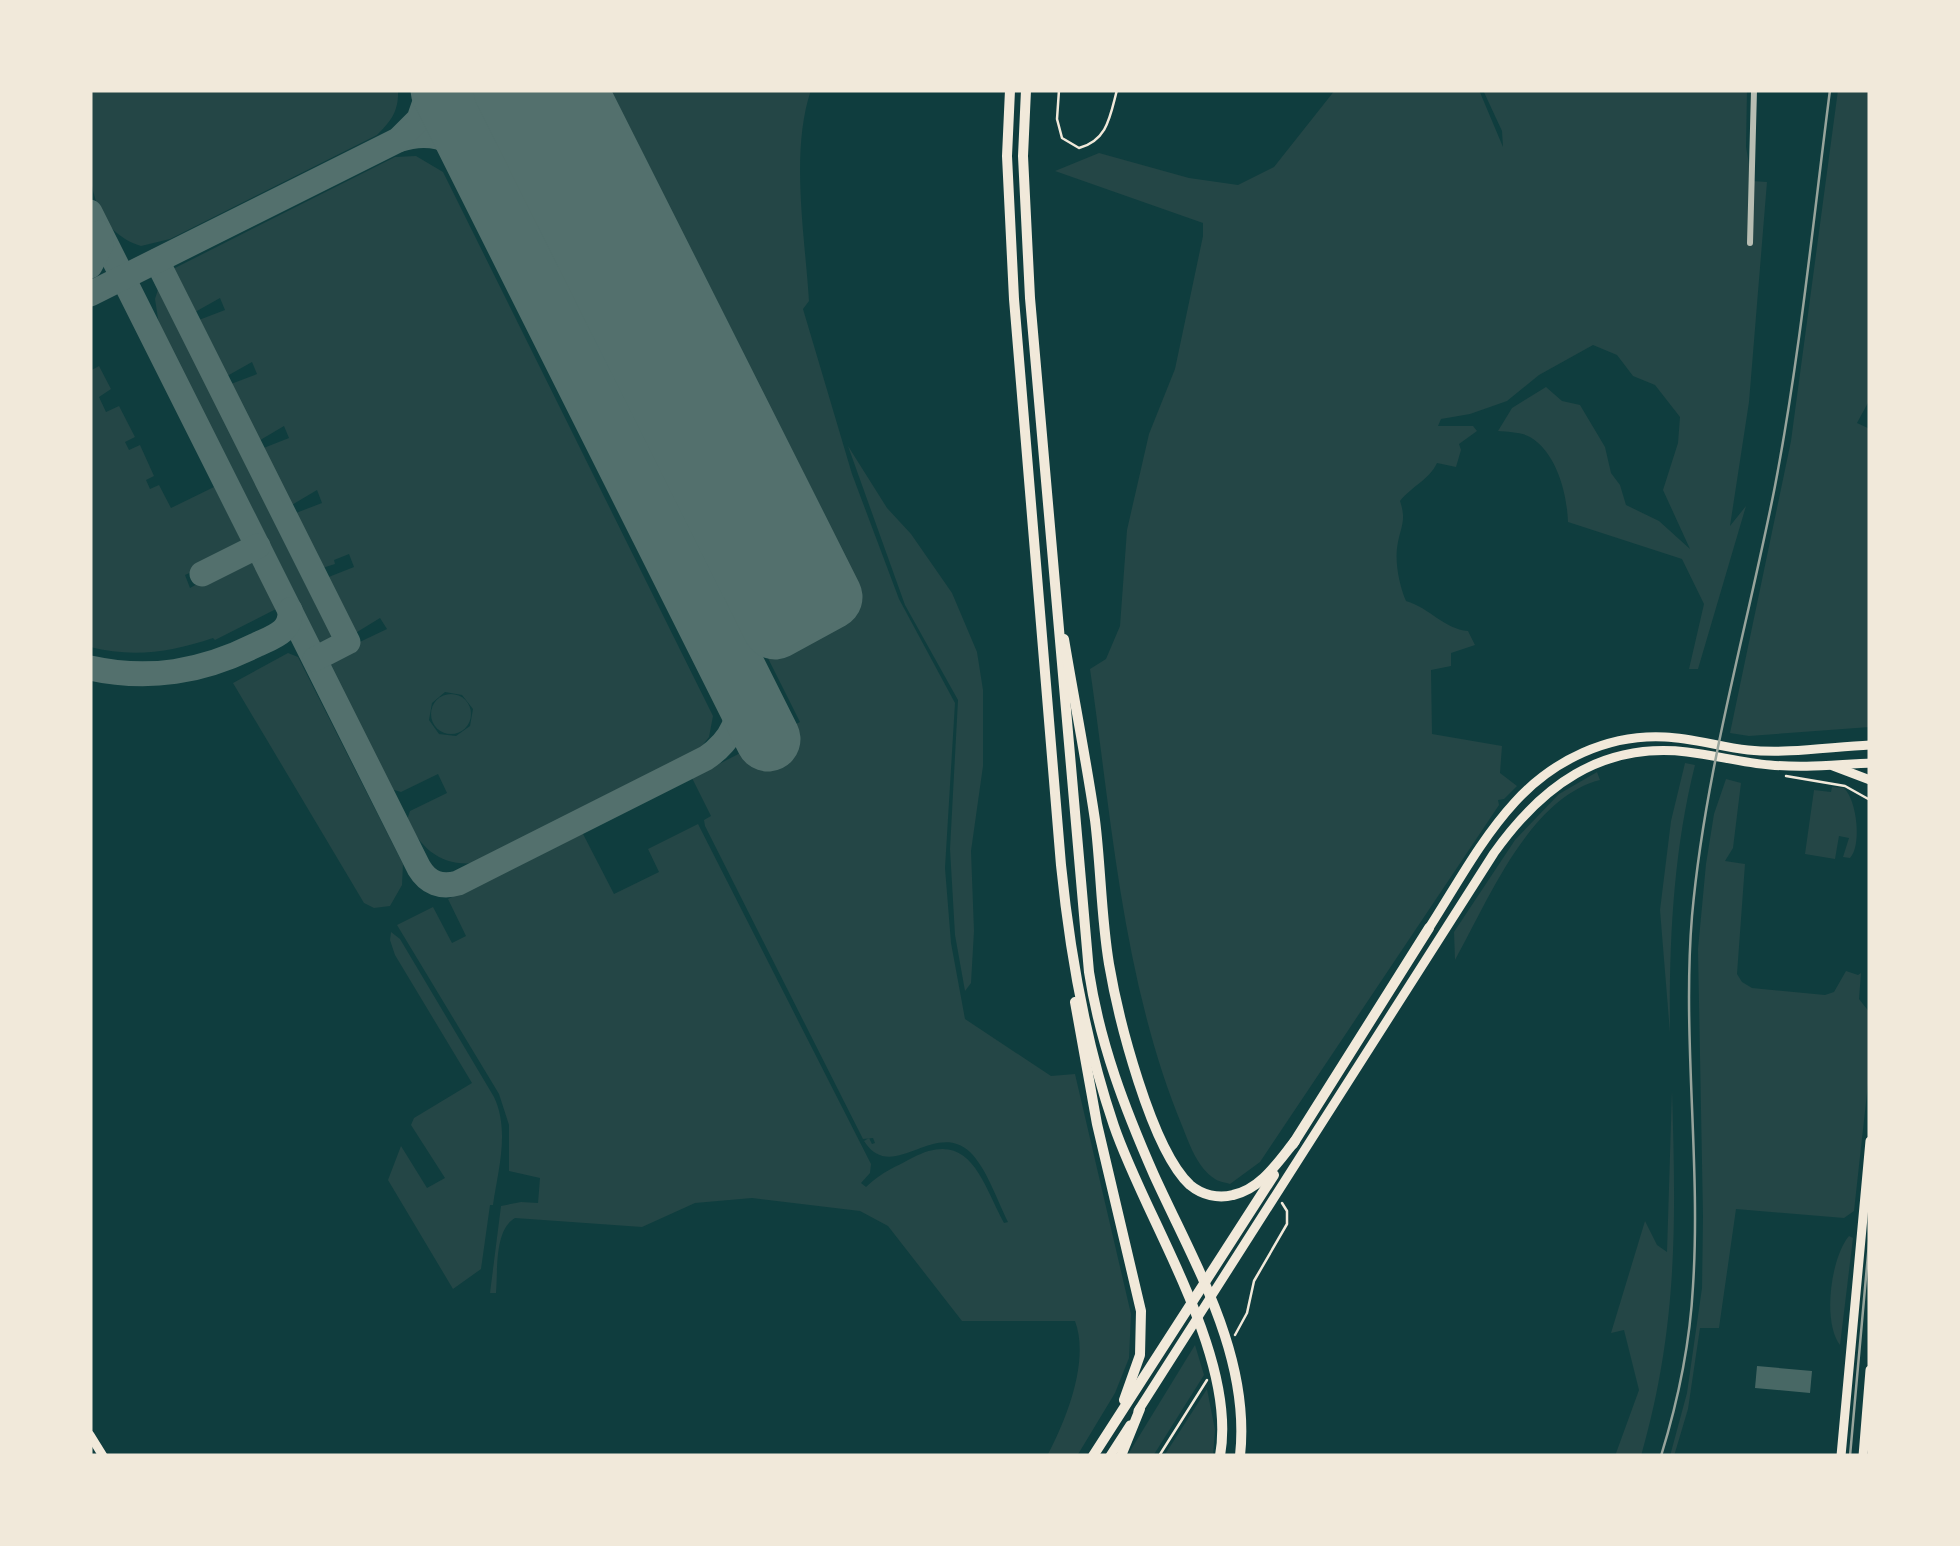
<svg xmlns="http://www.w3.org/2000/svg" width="1960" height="1546" viewBox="0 0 1960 1546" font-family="'Crimson Pro',serif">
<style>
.green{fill:#244646;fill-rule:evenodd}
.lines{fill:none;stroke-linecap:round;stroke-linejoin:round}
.taxiway{stroke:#53706d;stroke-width:25}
.runway{stroke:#53706d;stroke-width:65}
.building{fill:#486865}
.path{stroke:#f1e9da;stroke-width:2.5}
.minor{stroke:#b8beb3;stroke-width:6}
.secondary{stroke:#f1e9da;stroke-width:9}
.primary{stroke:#f1e9da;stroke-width:9}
.trunk{stroke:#f1e9da;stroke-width:10}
.tram{stroke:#97a49c;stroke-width:2.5}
.rail{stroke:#97a49c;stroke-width:2.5}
</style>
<rect width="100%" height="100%" fill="#0f3d3e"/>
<g class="green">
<path d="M90 90H398C399 112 390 122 377 135L170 239 141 246C76 225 90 144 90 90Z"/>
<path d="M483 90H811C790 152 805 236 809 301L803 309 852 474 899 599 955 703 945 868 951 943 965 1019 1051 1076 1075 1074 1131 1314 1129 1358 1115 1393 1077 1456H1047C1066 1420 1090 1361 1075 1321H962L888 1226 860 1211 752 1198 695 1203 642 1227 515 1218C494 1230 498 1271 496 1293H490L501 1206 521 1202 538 1203 540 1178 509 1171V1125L499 1094 397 925 433 907 452 943 466 936 448 899 582 832 614 894 659 872 648 849 698 824 871 1164 870 1173 861 1183 866 1187C885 1170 890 1170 912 1158 970 1128 981 1180 1004 1223L1008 1222C997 1200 987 1169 970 1152 934 1119 892 1185 864 1141L869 1138 872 1144 875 1143 873 1138 863 1139 705 826 704 820 711 816 692 778 800 722Z"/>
<path d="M1335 90H1479L1503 147 1502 131 1483 90H1747L1746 147 1752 181 1767 182 1749 402 1730 526 1746 506 1698 669H1689L1704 604 1682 559 1568 522C1567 494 1557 453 1530 437 1522 432 1508 432 1498 431L1512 408 1546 387 1562 401 1580 405 1605 447 1611 473 1620 485 1626 505 1659 521 1690 549 1663 490 1678 443 1680 417 1655 385 1633 376 1617 355 1593 345 1539 375 1507 401 1470 414 1441 419 1438 426H1473L1477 431 1459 444 1461 450 1456 467 1437 463C1429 480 1412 486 1400 501 1406 519 1402 524 1398 542 1394 560 1399 585 1406 601 1430 608 1444 629 1468 631L1475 645 1451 653V666L1431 670 1432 734 1502 746 1500 773 1517 786 1504 799 1498 800 1499 805 1260 1162 1230 1184C1227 1183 1217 1181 1215 1179 1198 1168 1190 1146 1183 1128 1123 984 1112 822 1090 669L1106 659 1120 626 1127 530 1149 434 1175 369 1203 236V223L1055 171 1099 153 1189 178 1238 185 1274 167Z"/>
<path d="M1838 90H1870V399L1857 423 1870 429V727L1749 736 1730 733 1791 441Z"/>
<path d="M416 156 443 172 713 716 709 737 697 752 476 863C442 867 421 849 407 820L410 811 447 793 438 774 401 792 391 789 326 658 387 629 380 618 349 637 321 580 354 567 349 554 334 560 335 564 316 570 288 516 322 503 317 490 285 509 256 451 289 438 284 426 252 445 223 387 257 374 252 362 220 380 191 323 225 310 220 298 188 316 167 272 395 157ZM445 692 462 695 473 709 470 726 456 736 439 734 429 720 432 703Z"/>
<path d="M161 280 339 633 334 645 322 651 159 325 155 299Z"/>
<path d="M99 366 111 389 99 397 106 412 119 406 135 437 125 442 129 450 140 445 154 476 146 480 150 489 159 485 171 508 214 487 245 548 185 575 190 588 249 555 276 609 215 640 213 638C172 652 133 658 90 647V371Z"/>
<path d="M848 446 887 508 911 534 952 593 977 652 983 690V766L971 851 974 931 971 983 965 991 955 935 950 849 958 700 905 605Z"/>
<path d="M288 653 298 657 403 864 402 885 390 906 374 908 364 903 233 683Z"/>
<circle cx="451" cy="714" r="20"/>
<path d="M1685 763 1695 765C1673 853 1669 943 1670 1033L1660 910 1671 821Z"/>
<path d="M1597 772 1600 780C1529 798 1488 901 1455 960L1454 932 1515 840 1559 794Z"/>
<path d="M1726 779 1741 783 1733 848 1725 861 1745 864 1737 974 1742 982 1752 988 1825 995 1834 992 1846 971 1858 975 1861 973 1859 999 1870 1013V1066L1854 1211 1844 1218 1736 1209 1719 1328H1700L1688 1409 1674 1456H1670L1687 1393 1702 1288 1703 1216 1698 949 1706 864 1714 814Z"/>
<path d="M1832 787 1844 788C1857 800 1862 846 1850 858L1843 857 1849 838 1839 836 1835 859 1805 854 1814 790 1831 792Z"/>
<path d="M391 932 400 939 494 1097C510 1131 498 1170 493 1205H490L481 1269 453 1289 388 1180 401 1146 427 1188 445 1178 411 1125 414 1118 472 1083 395 955 390 940Z"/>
<path d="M1672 1090C1676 1223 1678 1326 1641 1456H1615L1639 1390 1624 1330 1611 1333 1645 1221 1657 1245 1667 1252Z"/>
<path d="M1849 1236 1853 1238 1840 1345C1822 1322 1831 1257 1849 1236Z"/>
<path d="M1195 1345 1204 1375 1153 1456H1127Z"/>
<path d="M1207 1389 1215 1430 1213 1456H1164Z"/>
</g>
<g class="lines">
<g class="taxiway">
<path d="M398 140C471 115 494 197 519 247"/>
<path d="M90 212 419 868C428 883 441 888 458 883L706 758C772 713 720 648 694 596"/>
<path d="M157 261 348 642 315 659"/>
<path d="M90 266 101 245 100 233"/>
<path d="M90 294 398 140 419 119 429 90"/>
<path d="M202 574 258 546"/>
<path d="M90 668C149 681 202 672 256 645 273 637 292 632 290 610"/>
</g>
<g class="runway">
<path d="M443 90 768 739"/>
<path d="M506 90 775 627 830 597 575 90"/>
</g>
</g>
<path class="building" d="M1757 1366 1812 1371 1810 1393 1755 1388Z"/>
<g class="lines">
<g class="path">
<path d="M1059 90 1057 119 1062 138 1079 148C1108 140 1110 116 1117 90"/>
<path d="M1786 776 1845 786 1870 800"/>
<path d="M1235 1335 1247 1313 1254 1281 1287 1224V1211L1282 1203"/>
<path d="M1159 1456 1207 1380"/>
</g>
<path class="minor" d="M1750 243 1754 90"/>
<g class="secondary">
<path d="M1833 766 1870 780"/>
<path d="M90 1435 103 1456"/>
<path d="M1841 1456 1870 1141"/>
<path d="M1863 1456 1870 1370"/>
</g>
<g class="primary">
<path d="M1429 928C1456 886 1481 839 1515 802 1553 760 1608 734 1665 737 1693 738 1720 747 1748 750 1788 754 1830 747 1870 745"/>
<path d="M1138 1411 1494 853C1541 787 1600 742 1687 752 1715 755 1742 763 1770 765 1803 768 1837 765 1870 763"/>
<path d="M1110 1456 1130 1425"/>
</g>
<g class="trunk">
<path d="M1010 90 1007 156 1014 299 1061 865C1070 954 1085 1041 1114 1126 1146 1220 1238 1356 1220 1456"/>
<path d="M1026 90 1023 156 1030 298 1089 972C1100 1044 1125 1109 1154 1175 1194 1263 1251 1356 1240 1456"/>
<path d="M1064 639C1074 699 1086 759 1095 820 1101 868 1101 916 1109 964 1118 1017 1151 1149 1190 1185 1202 1195 1218 1199 1233 1195 1261 1189 1278 1162 1295 1141"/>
<path d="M1075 1002 1097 1124 1141 1311 1140 1355 1124 1400"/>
<path d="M1293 1144 1429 928"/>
<path d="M1093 1456 1274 1175"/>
<path d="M1121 1456 1140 1409"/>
</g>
<path class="tram" d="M1850 1456 1870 1232"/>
<path class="rail" d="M1661 1456C1678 1401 1690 1344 1693 1286 1701 1163 1682 1039 1692 916 1705 771 1747 629 1775 486 1800 355 1813 222 1830 90"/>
</g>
<rect width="1960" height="1546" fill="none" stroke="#f1e9da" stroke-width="185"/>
</svg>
